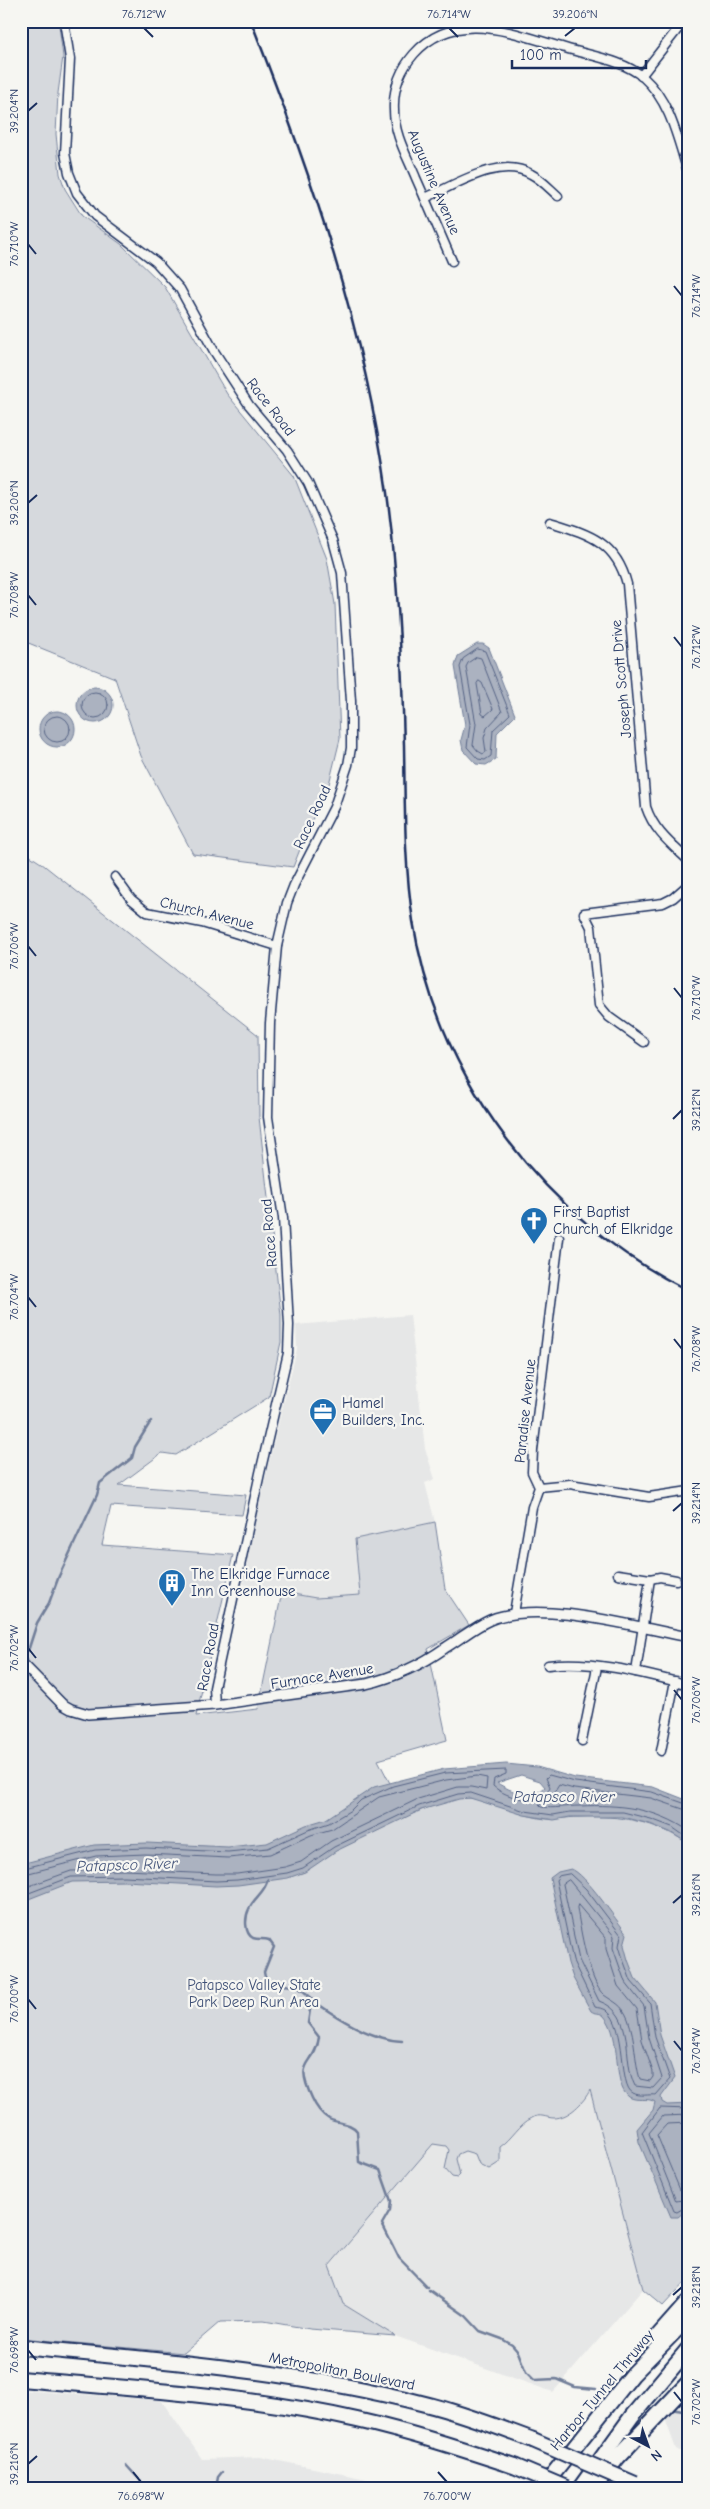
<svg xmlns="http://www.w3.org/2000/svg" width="710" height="2509" viewBox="0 0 710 2509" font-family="'Comic Neue',sans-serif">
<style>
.built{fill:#e6e7e7}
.green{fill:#d6d9dd;stroke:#78849e}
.water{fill:#abb2c0;stroke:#717e99;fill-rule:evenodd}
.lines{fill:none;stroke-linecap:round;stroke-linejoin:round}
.shore{stroke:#556385;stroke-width:1}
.stream{stroke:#717e99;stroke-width:2.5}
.minor-casing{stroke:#1b2f5e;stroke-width:11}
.tertiary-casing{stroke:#1b2f5e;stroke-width:12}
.motorway-casing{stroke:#1b2f5e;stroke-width:18}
.minor{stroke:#f6f6f2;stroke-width:8}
.tertiary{stroke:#f6f6f2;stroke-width:9}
.motorway{stroke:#f6f6f2;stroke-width:14}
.rail{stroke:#1b2f5e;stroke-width:2.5}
.motorway-bridge-casing{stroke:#1b2f5e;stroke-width:18;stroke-linecap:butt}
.motorway-bridge{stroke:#f6f6f2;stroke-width:14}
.ticks{fill:none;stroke:#1b2f5e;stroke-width:2}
.labels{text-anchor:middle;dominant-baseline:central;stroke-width:4.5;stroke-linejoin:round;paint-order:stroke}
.street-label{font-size:15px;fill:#1b2f5e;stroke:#f6f6f2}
.poi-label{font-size:15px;fill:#1b2f5e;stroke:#f6f6f2;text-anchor:start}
.park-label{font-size:15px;fill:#405177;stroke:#f6f6f2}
.water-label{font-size:16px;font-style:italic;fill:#46567b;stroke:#f6f6f2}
.neatline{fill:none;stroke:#1b2f5e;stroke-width:2}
.ticks-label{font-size:12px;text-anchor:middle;fill:#1b2f5e}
</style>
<rect width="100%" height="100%" fill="#f6f6f2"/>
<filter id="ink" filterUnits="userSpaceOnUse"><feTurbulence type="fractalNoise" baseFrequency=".02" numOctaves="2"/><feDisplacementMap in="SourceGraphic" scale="10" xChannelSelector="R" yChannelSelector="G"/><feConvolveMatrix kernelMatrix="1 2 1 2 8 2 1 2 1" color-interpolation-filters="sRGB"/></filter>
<g filter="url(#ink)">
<g class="built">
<path d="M410 1315 425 1449 435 1479 425 1483 435 1522 355 1539 360 1595 316 1598 243 1584 256 1514 297 1349 296 1325Z"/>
<path d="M586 2072 643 2289 553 2392 395 2336 343 2304 329 2267 469 2101Z"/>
<path d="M21 2390 161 2400 202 2459 260 2457 410 2488H21Z"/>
<path d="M689 2396V2456L676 2449 664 2416Z"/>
</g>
<g class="green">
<path d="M21 21H58L59 25 63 57 58 93 56 134 60 174 65 189 82 216 121 244 165 287 227 394 294 476 327 559 335 604 340 739 329 784 310 824 293 867 193 854 141 756 115 678 21 640Z"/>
<path d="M21 850 41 863 258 1035 259 1117 281 1315V1342L269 1397 176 1455 162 1453 119 1485 246 1495 242 1515 111 1506 102 1545 233 1555 196 1716 258 1709 282 1592 316 1598 360 1595 355 1539 435 1522 445 1589 469 1625 428 1649 447 1740 378 1760 407 1816C426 1809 448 1796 469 1798 493 1800 515 1814 539 1818 553 1821 566 1817 580 1817 621 1815 655 1821 689 1844V2278L663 2306 643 2289 590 2090C584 2102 569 2118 554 2118 546 2118 540 2113 532 2118 519 2124 512 2139 500 2147V2162L489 2169 479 2164 475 2154 465 2151 458 2154 456 2159 460 2175 457 2178 452 2177 445 2169 449 2150 446 2146 433 2144 329 2266 343 2304 395 2336 310 2329 264 2321 220 2322 184 2353 21 2338Z"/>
</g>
<g class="water">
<path d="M477 644H483L489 648 515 715 497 733 496 759 486 765 476 764 463 750 461 740 465 725 455 666 458 656Z"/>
<circle cx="95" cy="705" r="18"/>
<circle cx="57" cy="729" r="18"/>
<path d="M506 1764 537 1767 575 1778 653 1787 689 1801V1844L670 1832 650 1824 622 1817H570L554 1820 524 1815 470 1798 459 1799 421 1810 336 1851 305 1872 288 1878 238 1885 216 1886 125 1881 72 1882 21 1902V1864L94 1845 147 1843 228 1847 267 1843 306 1825 326 1819 374 1787 444 1769ZM521 1775 540 1781 545 1787C531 1801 511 1791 497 1783Z"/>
<path d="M571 1869C585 1873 616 1920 627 1934L624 1945 628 1960 635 1978 655 2002 660 2035 675 2078 661 2097 662 2102 667 2105 689 2104V2208L678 2217H671L639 2142 637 2129 653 2110 655 2102C648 2097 637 2102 629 2097 611 2084 623 2037 604 2016 600 2012 595 2014 591 2011L573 1978 568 1963 550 1878 558 1872Z"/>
</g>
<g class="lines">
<g class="shore">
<path d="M478 649 485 651 510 714 493 730 491 756 485 760 478 759 467 747 470 724 460 667 463 659Z"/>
<path d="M477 657 481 658 502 712 487 728 484 738 486 752 483 754 478 751 473 745 476 724 466 667 468 663Z"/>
<path d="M479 681 482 683 493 709 485 716 482 714 477 684Z"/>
<circle cx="95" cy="705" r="13"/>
<circle cx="57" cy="729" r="13"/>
<path d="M689 1811 651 1798 574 1789 559 1785 552 1796 539 1805 541 1807C554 1809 566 1806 580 1806 619 1804 656 1808 689 1831"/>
<path d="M21 1869 95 1850 146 1848 228 1852 268 1848 308 1830 329 1823 351 1810 361 1800 393 1786 445 1773 506 1770V1774L494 1779 493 1786C506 1798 541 1808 550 1787L546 1778 549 1775 575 1782 652 1792 689 1805"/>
<path d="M570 1874 586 1889 621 1935 619 1946 624 1962 631 1981 650 2003 655 2037 670 2079 656 2095C649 2094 640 2097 633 2093 618 2086 628 2027 606 2010 603 2008 598 2008 595 2007L573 1961 556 1880 559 1876Z"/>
<path d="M21 1875 96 1856 146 1854 228 1858 270 1854 311 1835 332 1829 379 1797 446 1780 477 1776 487 1778 486 1790 471 1787H458L418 1799 331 1841 301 1862 285 1867 237 1874H216L125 1870 71 1871 21 1889"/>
<path d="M569 1880 614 1936 613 1948 625 1982 644 2006 649 2038 662 2078 653 2088 635 2086C621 2059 637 2014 599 2001L579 1960 563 1884Z"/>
<path d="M21 1896 71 1877 125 1876 216 1881 237 1880 287 1873 303 1868 334 1847 419 1806 458 1794 471 1793 525 1811 553 1815 570 1812H623L651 1819 672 1827 689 1839"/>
<path d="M578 1905 606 1938V1949L618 1986 637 2009 642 2040 653 2072V2077L650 2081 640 2079C634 2059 636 2040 628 2019 622 2004 615 2003 604 1995 589 1983 580 1927 577 1908Z"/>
<path d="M689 2109 660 2108 642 2132 674 2211 677 2212 689 2205"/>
<path d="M689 2115 663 2116 649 2133 676 2201 689 2199"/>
<path d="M689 2123 667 2124 657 2135 680 2190 689 2191"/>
</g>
<g class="stream">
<path d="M28 1651 37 1623 49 1603 59 1576 97 1495 100 1483 132 1458 135 1447 151 1421"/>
<path d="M268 1879C265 1893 254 1897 249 1909 245 1917 244 1933 253 1938 258 1940 264 1938 269 1940L274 1947 264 1972 265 1977C275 1989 284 1983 297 1987 304 1990 312 1999 318 2004 342 2021 373 2040 402 2041"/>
<path d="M308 1996 311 2003 308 2023 319 2037C315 2068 293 2058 312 2098 316 2107 321 2114 329 2119 339 2124 350 2122 357 2131L359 2162 380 2170 391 2201 390 2210 382 2224 399 2258 427 2287"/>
<path d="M429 2290 466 2316 480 2331 502 2339 512 2345 518 2352 526 2372 534 2380 556 2379 575 2387 596 2389"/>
<path d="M670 2409 683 2411 689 2415"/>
<path d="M126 2465 147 2488"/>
<path d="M216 2488 218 2477 222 2472"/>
</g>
<defs>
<g id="minor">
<path d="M64 21 70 59 65 153 69 173 77 193 95 216 156 262 180 289 214 351 249 405 287 450 308 483 333 540 342 573 351 701V748L348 765 334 807 294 885 287 903 277 946 270 1023 268 1117 283 1218 289 1325 288 1353 260 1473 214 1688 215 1705"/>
<path d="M641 76 684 21"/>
<path d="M425 198C454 186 499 155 531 174 541 179 549 188 558 196"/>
<path d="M452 261C440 233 428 205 416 178 407 156 394 134 394 110 393 89 400 70 414 54 456 7 514 34 565 48 590 56 623 60 643 77 671 102 678 141 689 175"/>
<path d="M550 522C588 534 616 541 627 584L646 807C654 831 671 844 689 861"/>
<path d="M115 877 131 899 147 912 202 923 277 946"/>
<path d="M644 1042 609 1017 599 1005 591 927 584 913 663 903 673 898 689 884"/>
<path d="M539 1487 570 1484 649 1497 689 1491"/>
<path d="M618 1574 650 1579 660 1577 676 1580"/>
<path d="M514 1613 532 1507 539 1487 532 1472 533 1450 559 1238"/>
<path d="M548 1665C592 1659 646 1674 689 1685"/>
<path d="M636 1672 650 1579"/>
<path d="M582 1741 597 1667"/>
<path d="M661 1751 675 1681"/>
</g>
<path id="tertiary" d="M21 1662 62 1704 71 1709 88 1714 215 1705 366 1684C395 1677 421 1665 445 1648 460 1639 474 1627 490 1620 540 1599 635 1627 689 1637"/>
<g id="motorway">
<path d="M658 2336 689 2301"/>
<path d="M21 2347C157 2360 293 2370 425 2404 462 2413 498 2427 533 2440"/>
<path d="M21 2379C133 2389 247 2395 357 2420 410 2432 462 2449 514 2466"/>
<path d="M542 2488 633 2374 689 2317"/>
<path d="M580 2488 632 2416 689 2348"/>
<path d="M594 2488 618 2457 689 2382"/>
</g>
</defs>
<use href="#minor" class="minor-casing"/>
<use href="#tertiary" class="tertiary-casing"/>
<use href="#motorway" class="motorway-casing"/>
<use href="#minor" class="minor"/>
<use href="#tertiary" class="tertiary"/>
<use href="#motorway" class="motorway"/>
<path class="rail" d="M251 21C312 177 364 326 387 493 398 577 402 661 404 746 405 805 404 863 413 921 438 1080 546 1220 689 1291"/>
<defs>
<g id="motorway-bridge">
<path d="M533 2440 635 2484"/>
<path d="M514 2466 566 2488"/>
</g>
</defs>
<use href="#motorway-bridge" class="motorway-bridge-casing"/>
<use href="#motorway-bridge" class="motorway-bridge"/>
</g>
</g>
<path class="ticks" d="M144 28 153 37M449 28 458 37M565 36 575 28M28 111 37 103M28 244 36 254M674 286 682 296M28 503 37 495M28 595 36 605M674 637 682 647M28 946 36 956M674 988 682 998M673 1119 682 1110M28 1297 36 1307M674 1339 682 1349M673 1511 682 1503M28 1648 36 1658M674 1690 682 1700M673 1903 682 1895M28 1999 36 2009M674 2041 682 2051M673 2295 682 2287M28 2350 36 2360M674 2392 682 2402M28 2464 37 2456M133 2472 141 2482M438 2472 447 2482"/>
<defs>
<symbol id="church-pin" viewBox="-11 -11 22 30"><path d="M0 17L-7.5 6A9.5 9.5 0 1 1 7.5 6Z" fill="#1f6fb2" stroke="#f6f6f2"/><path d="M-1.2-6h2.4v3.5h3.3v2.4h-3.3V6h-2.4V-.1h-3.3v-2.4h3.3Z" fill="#fff"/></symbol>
<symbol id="office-pin" viewBox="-11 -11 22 30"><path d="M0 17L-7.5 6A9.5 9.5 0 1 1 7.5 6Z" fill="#1f6fb2" stroke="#f6f6f2"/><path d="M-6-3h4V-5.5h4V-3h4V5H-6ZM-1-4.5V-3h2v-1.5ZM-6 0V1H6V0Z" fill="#fff"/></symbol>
<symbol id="building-pin" viewBox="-11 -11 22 30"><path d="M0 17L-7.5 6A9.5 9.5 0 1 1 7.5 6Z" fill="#1f6fb2" stroke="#f6f6f2"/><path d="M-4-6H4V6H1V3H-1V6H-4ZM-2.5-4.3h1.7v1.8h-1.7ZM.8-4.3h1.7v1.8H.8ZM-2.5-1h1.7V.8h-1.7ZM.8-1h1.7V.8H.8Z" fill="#fff"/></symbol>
</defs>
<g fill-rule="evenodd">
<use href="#church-pin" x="518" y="1205" width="32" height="43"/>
<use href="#office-pin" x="307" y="1396" width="32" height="43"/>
<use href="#building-pin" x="156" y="1567" width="32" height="43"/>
</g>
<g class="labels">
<g class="street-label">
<text transform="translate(434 182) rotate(67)">Augustine Avenue</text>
<text transform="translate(271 407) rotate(52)">Race Road</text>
<text transform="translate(621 679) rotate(-95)">Joseph Scott Drive</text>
<text transform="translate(312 817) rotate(-65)">Race Road</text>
<text transform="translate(207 913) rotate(14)">Church Avenue</text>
<text transform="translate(269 1233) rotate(-95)">Race Road</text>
<text transform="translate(525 1411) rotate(-84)">Paradise Avenue</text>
<text transform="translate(208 1657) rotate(-80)">Race Road</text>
<text transform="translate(322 1676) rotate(-9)">Furnace Avenue</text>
<text transform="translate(342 2371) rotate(11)">Metropolitan Boulevard</text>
<text transform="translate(602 2390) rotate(-50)">Harbor Tunnel Thruway</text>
</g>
<g class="poi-label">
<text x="553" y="1212">First Baptist<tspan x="553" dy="17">Church of Elkridge</tspan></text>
<text x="342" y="1403">Hamel<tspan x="342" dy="17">Builders, Inc.</tspan></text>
<text x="191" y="1574">The Elkridge Furnace<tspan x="191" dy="17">Inn Greenhouse</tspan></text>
</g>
<g class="park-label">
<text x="254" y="1985">Patapsco Valley State<tspan x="254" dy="17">Park Deep Run Area</tspan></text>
</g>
<g class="water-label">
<text x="564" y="1797">Patapsco River</text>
<text transform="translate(127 1865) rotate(-2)">Patapsco River</text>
</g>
</g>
<rect width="710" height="2509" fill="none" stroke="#f6f6f2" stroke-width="55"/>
<g transform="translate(648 2446) rotate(139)" stroke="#f6f6f2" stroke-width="4" paint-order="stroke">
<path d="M0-4L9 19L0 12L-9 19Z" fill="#1b2f5e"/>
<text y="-8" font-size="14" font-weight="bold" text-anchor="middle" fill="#1b2f5e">N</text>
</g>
<path d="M512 60v8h134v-8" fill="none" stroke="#1b2f5e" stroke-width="2.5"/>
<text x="520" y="60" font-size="15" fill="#1b2f5e" stroke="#f6f6f2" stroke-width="4" paint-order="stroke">100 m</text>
<rect x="28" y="28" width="654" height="2454" class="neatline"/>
<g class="ticks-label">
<text x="144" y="18">76.712°W</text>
<text x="449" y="18">76.714°W</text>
<text x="575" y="18">39.206°N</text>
<text transform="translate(14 111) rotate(-90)" y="4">39.204°N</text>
<text transform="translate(14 244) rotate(-90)" y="4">76.710°W</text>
<text transform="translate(696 296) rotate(-90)" y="4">76.714°W</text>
<text transform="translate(14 503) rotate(-90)" y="4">39.206°N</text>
<text transform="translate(14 595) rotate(-90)" y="4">76.708°W</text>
<text transform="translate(696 647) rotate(-90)" y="4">76.712°W</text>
<text transform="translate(14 946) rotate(-90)" y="4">76.706°W</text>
<text transform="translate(696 998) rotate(-90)" y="4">76.710°W</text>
<text transform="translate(696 1110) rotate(-90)" y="4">39.212°N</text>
<text transform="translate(14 1297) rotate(-90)" y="4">76.704°W</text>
<text transform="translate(696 1349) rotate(-90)" y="4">76.708°W</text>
<text transform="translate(696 1503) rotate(-90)" y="4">39.214°N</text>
<text transform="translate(14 1648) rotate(-90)" y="4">76.702°W</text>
<text transform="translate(696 1700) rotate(-90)" y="4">76.706°W</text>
<text transform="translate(696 1895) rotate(-90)" y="4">39.216°N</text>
<text transform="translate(14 1999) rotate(-90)" y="4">76.700°W</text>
<text transform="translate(696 2051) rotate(-90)" y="4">76.704°W</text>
<text transform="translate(696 2287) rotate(-90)" y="4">39.218°N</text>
<text transform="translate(14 2350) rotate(-90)" y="4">76.698°W</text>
<text transform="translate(696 2402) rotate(-90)" y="4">76.702°W</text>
<text transform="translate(14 2464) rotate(-90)" y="4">39.216°N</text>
<text x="141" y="2500">76.698°W</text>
<text x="447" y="2500">76.700°W</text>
</g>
</svg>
